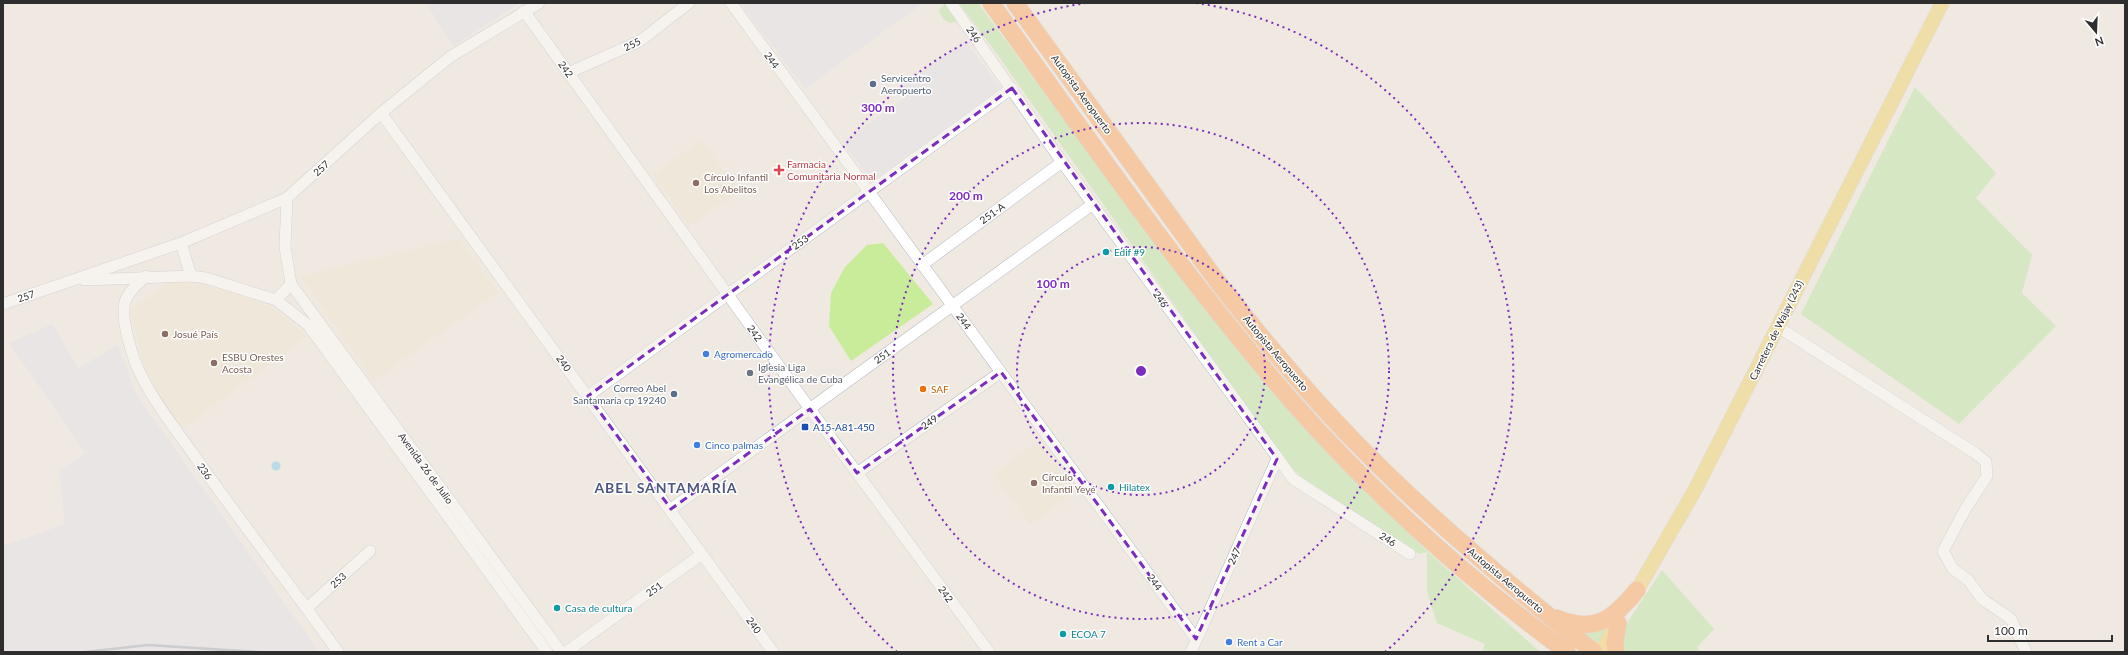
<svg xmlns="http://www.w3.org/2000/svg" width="2128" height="655" viewBox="0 0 2128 655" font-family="Lato,sans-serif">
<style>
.industrial{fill:#e3e1e8}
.education{fill:#f0e6d1}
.green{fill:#b6e59e}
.pitch{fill:#c9ec9a}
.water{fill:#75cff0}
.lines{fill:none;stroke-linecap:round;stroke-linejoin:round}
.minor-casing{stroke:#b4b7c1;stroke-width:12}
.major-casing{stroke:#c9c9c9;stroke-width:15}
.highway-casing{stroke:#c9c9c9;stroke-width:18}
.minor{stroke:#fff;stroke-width:11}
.major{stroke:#f2d163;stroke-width:14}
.highway{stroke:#ffa35c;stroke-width:17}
.rail{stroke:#a3a6b8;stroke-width:2.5}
.marked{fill:none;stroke:#7b2cbf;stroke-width:3;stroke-dasharray:8 5;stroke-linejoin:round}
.ring{fill:none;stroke:#7b2cbf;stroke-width:2;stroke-dasharray:2 4}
.service-dot{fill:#5c6f8a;stroke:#fff;stroke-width:1.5}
.health-dot{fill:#e0444e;stroke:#fff;stroke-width:1.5}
.education-dot{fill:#8d6e63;stroke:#fff;stroke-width:1.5}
.culture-dot{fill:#0f9aa8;stroke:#fff;stroke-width:1.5}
.shop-dot{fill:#3f7fe0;stroke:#fff;stroke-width:1.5}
.worship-dot{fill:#6b7280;stroke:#fff;stroke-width:1.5}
.food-dot{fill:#e8710a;stroke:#fff;stroke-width:1.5}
.transit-dot{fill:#1a4fb4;stroke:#fff;stroke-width:1.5}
.labels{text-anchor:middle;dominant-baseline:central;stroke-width:3;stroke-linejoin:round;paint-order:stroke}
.street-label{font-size:10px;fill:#2e2e2e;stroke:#fff}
.service-label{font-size:10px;fill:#4e5e75;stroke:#fff;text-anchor:start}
.health-label{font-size:10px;fill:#be3a42;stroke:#fff;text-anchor:start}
.education-label{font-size:10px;fill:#785e54;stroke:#fff;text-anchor:start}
.culture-label{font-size:10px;fill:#0d838f;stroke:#fff;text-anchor:start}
.shop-label{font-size:10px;fill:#366cbe;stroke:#fff;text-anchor:start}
.worship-label{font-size:10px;fill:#5b616d;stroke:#fff;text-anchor:start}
.food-label{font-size:10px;fill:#c56008;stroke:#fff;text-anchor:start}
.transit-label{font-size:10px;fill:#164399;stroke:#fff;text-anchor:start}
.district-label{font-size:14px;font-weight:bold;letter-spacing:1px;fill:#4d5680;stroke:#fff}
.centre{fill:#7b2cbf;stroke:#fff;stroke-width:2}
.ring-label{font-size:12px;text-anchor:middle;font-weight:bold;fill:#7b2cbf;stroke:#fff;stroke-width:3;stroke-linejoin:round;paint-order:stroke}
</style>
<rect width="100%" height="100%" fill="#efe9e1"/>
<g class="industrial">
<path d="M426 3H520L453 46Z"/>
<path d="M740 3H923L805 89Z"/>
<path d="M965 40 1001 88 872 182 843 142 904 98 898 89Z"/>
<path d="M52 324 79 368 118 344 136 394 319 652H3V546L65 524 59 471 85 453 9 343Z"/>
</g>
<g class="education">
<path d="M702 140 739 191 689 226 653 175Z"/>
<path d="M459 238 499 292 373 381 300 276Z"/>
<path d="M176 278 204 284 271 306 308 336 182 429 155 392 145 372 130 309Z"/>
<path d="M1038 441 1076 491 1030 525 993 474Z"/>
</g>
<g class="green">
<path d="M945 3H947L959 21 950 23 943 19 939 10Z"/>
<path d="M959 3H978L1199 302 1253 368 1339 465 1427 551 1540 652H1482L1485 644 1437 623 1427 591V552L1419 554 1300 476 1284 460 997 54Z"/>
<path d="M1915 87 1996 173 1976 198 2032 255 2022 293 2056 326 1959 424 1801 314Z"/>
<path d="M1662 570 1714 629 1697 647 1701 652H1622L1625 626Z"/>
<path d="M1611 623 1598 647 1577 630Z"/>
</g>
<path class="pitch" d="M883 243 933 304 851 361 829 326 831 293 845 267 867 245Z"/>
<circle class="water" cx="276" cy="466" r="4.5"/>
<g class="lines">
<defs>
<g id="minor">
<path d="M731 3 1196 639"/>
<path d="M951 3 1062 162 1293 479 1410 554"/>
<path d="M524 11 810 409 989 652"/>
<path d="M568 73 640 41 689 3"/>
<path d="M381 113 773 652"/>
<path d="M287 198 285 247 291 284 561 652"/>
<path d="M181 243 191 276 206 278 276 300 308 325 547 652"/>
<path d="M922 265 1062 162"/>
<path d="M146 276C139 283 128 291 125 302 120 318 133 360 141 375 156 405 177 431 196 458 242 524 292 587 338 652"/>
<path d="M84 280 191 276"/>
<path d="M276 300 291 284"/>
<path d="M3 304 181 243 287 198 381 113 450 57 539 3"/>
<path d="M1778 327 1975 453 1986 462 1987 476 1966 508 1943 551 1953 569 1968 580 1982 599 2011 619 2026 652"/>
<path d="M588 396 1012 88"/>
<path d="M857 473 1001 372"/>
<path d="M671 509 1093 204"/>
<path d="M307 608 370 551"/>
<path d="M566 652 702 554"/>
<path d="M1191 652 1277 459"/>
</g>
<g id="major">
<path d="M1632 599 1696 488 1942 3"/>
<path d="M1600 652 1617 625"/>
</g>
<g id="highway">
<path d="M991 3C1087 137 1181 273 1289 398 1372 493 1465 577 1567 652"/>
<path d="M1015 3 1217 281C1263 340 1311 398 1364 451 1435 523 1514 589 1594 652"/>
<path d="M1556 618C1596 634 1613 619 1637 590"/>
<path d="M1616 652 1615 643 1618 623"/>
</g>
</defs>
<use href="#minor" class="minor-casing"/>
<use href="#major" class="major-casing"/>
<use href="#highway" class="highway-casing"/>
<use href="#minor" class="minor"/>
<use href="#major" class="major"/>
<use href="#highway" class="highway"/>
<path class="rail" d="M85 652 148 645 258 652"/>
</g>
<path d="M0 0H2128V655H0ZM1012 88 1277 459 1196 639 1001 372 857 473 810 409 671 509 588 396Z" fill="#efe9e1" fill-opacity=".55" fill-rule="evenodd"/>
<path class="marked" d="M1012 88 1277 459 1196 639 1001 372 857 473 810 409 671 509 588 396Z"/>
<g class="ring">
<circle cx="1141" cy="371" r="124"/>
<circle cx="1141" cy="371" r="248"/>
<path d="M897 652A372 372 0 0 1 1086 3M1196 3A372 372 0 0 1 1385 652"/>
</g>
<g class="service-dot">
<circle cx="873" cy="84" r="4"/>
<circle cx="674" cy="394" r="4"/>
</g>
<path class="health-dot" d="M777 164h4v4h4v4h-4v4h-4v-4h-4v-4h4z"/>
<g class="education-dot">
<circle cx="696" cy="183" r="4"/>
<circle cx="165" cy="334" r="4"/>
<circle cx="214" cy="363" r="4"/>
<circle cx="1034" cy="483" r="4"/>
</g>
<g class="culture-dot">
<circle cx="1106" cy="252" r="4"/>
<circle cx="1111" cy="487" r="4"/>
<circle cx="557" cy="608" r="4"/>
<circle cx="1063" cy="634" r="4"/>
</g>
<g class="shop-dot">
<circle cx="706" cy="354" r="4"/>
<circle cx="697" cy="445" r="4"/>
<circle cx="1229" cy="642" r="4"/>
</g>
<circle class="worship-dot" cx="750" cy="373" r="4"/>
<circle class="food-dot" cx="923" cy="389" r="4"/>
<rect class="transit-dot" x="801" y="423" width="8" height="8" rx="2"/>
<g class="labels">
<g class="street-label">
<text transform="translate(974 34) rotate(55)">246</text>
<text transform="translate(632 44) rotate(-27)">255</text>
<text transform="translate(772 60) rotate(54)">244</text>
<text transform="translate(566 69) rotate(54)">242</text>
<text transform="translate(1082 94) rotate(54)">Autopista Aeropuerto</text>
<text transform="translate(321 168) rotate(-42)">257</text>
<text transform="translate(992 213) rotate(-36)">251-A</text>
<text transform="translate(800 242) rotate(-36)">253</text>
<text transform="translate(26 296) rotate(-19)">257</text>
<text transform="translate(1161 299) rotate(54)">246</text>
<text transform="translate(964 321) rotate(54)">244</text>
<text transform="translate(1776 330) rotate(-64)">Carretera de Wajay (243)</text>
<text transform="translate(755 333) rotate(54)">242</text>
<text transform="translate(1276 353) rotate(50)">Autopista Aeropuerto</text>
<text transform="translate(882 356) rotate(-36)">251</text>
<text transform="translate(564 363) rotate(54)">240</text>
<text transform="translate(929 422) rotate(-35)">249</text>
<text transform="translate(426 468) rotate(54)">Avenida 26 de Julio</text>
<text transform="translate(205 471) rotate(55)">236</text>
<text transform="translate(1388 539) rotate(32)">246</text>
<text transform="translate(1234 556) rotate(-66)">247</text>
<text transform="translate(338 580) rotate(-42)">253</text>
<text transform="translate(1506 580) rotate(40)">Autopista Aeropuerto</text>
<text transform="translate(1155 582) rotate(54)">244</text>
<text transform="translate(654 589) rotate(-36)">251</text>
<text transform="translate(946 594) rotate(54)">242</text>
<text transform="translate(754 625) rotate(54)">240</text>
</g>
<g class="service-label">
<text x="881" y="78">Servicentro<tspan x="881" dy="12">Aeropuerto</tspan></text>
<text x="666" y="388" text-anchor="end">Correo Abel<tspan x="666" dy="12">Santamaría cp 19240</tspan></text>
</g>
<g class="health-label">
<text x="787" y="164">Farmacia<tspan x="787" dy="12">Comunitaria Normal</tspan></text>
</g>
<g class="education-label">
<text x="704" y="177">Círculo Infantil<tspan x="704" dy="12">Los Abelitos</tspan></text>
<text x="173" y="334">Josué País</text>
<text x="222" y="357">ESBU Orestes<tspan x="222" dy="12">Acosta</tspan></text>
<text x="1042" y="477">Círculo<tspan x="1042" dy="12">Infantil Yeyé</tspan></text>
</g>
<g class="culture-label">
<text x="1114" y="252">Edif #9</text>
<text x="1119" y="487">Hilatex</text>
<text x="565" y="608">Casa de cultura</text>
<text x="1071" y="634">ECOA 7</text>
</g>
<g class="shop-label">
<text x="714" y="354">Agromercado</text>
<text x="705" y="445">Cinco palmas</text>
<text x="1237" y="642">Rent a Car</text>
</g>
<g class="worship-label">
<text x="758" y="367">Iglesia Liga<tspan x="758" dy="12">Evangélica de Cuba</tspan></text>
</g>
<g class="food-label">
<text x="931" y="389">SAF</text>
</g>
<g class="transit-label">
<text x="813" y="427">A15-A81-450</text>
</g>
<g class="district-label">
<text x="666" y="487">ABEL SANTAMARÍA</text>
</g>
</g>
<circle cx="1141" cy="371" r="6" class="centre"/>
<g class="ring-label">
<text x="878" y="112">300 m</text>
<text x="966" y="200">200 m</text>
<text x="1053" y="288">100 m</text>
</g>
<rect width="2128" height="655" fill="none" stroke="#2e2e2e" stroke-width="8"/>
<g transform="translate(2096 32) rotate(161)" stroke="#ffffff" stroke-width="3" paint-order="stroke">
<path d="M0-3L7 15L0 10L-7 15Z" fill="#2e2e2e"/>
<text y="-6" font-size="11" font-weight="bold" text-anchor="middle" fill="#2e2e2e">N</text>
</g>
<path d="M1988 635v6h124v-6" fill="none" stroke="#2e2e2e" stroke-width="2"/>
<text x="1994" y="635" font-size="12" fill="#2e2e2e" stroke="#ffffff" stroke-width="3" paint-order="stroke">100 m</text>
</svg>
